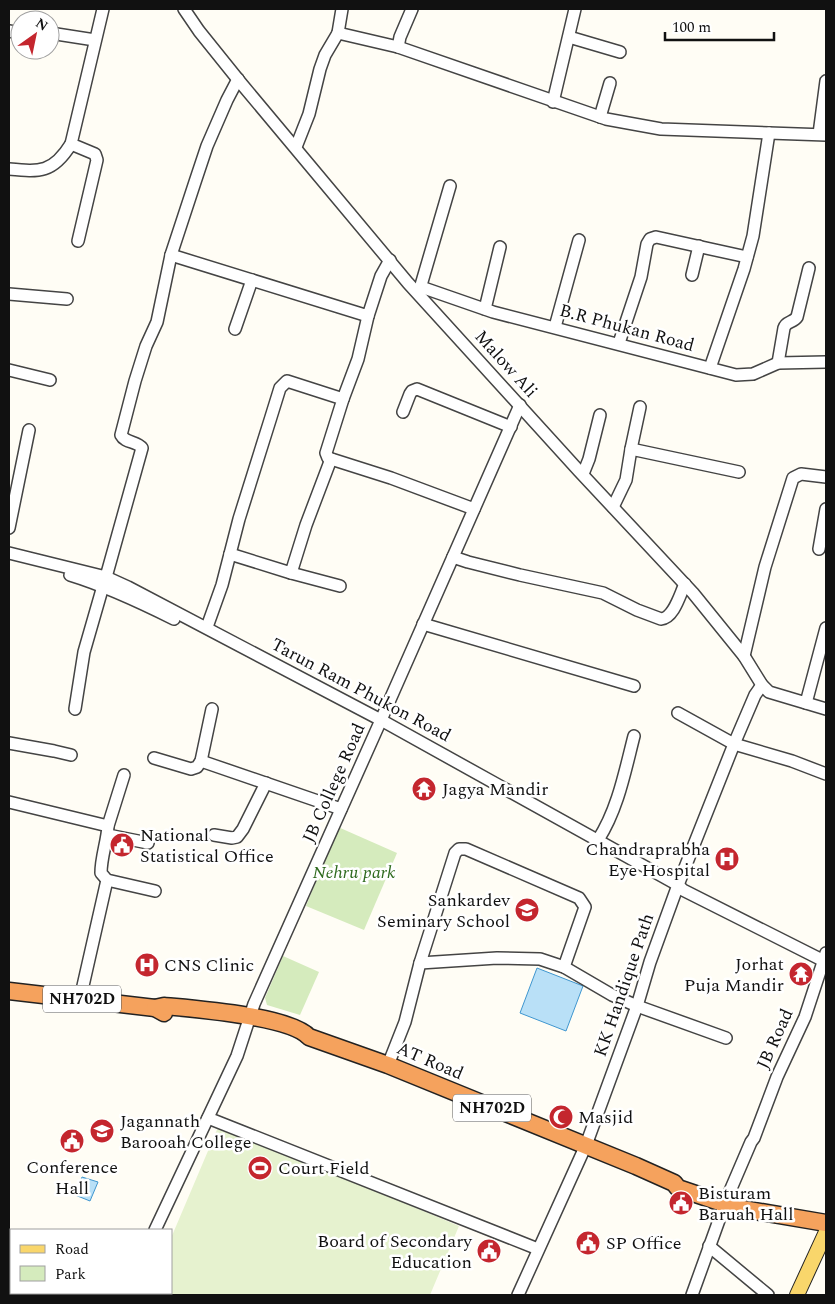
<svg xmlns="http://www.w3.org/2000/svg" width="835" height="1304" viewBox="0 0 835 1304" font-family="Spectral,serif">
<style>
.green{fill:#d5ebbd}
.pitch{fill:#e6f2cf}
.water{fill:#b9e0f7;stroke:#3f96cf}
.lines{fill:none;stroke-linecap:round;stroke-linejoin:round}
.minor-casing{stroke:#444;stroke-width:14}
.major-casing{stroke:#222;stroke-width:16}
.highway-casing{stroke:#222;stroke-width:19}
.minor{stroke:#fff;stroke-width:11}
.major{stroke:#f9d66b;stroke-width:14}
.highway{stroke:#f5a25d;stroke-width:16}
.labels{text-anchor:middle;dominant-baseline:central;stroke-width:5;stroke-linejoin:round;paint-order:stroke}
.shield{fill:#fff;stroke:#585858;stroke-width:1}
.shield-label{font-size:16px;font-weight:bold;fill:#111}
.street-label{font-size:18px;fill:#111;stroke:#fff}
.poi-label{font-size:18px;fill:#111;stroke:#fff;text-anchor:start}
.park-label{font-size:18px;font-style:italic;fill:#2f6b1f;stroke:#fff}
</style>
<rect width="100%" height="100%" fill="#fffdf5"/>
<g class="green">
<path d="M338 827 397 853 364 930 306 906Z"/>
<path d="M283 956 319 972 300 1015 267 1005 265 998Z"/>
</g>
<path class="pitch" d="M219 1125 459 1226 430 1295H147L148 1293H171V1238Z"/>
<g class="water">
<path d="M537 968 583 986 566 1031 520 1013Z"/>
<path d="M82 1177 98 1182 90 1201 75 1195Z"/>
</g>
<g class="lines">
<defs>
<g id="minor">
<path d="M184 9 199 31 240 82 408 283 579 471 693 593 744 656 762 685 769 692 826 709"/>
<path d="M9 31 20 33"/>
<path d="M50 33 95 40"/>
<path d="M338 33 342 9"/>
<path d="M569 37 620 52"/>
<path d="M398 47 400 37 412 9"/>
<path d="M553 102 575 9"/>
<path d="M600 117 610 83"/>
<path d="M819 134 826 81"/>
<path d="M296 147 309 114 320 69 325 55 338 33 398 47 606 119 661 129 826 135"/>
<path d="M9 169C40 172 53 173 71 144"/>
<path d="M78 241 97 160 95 154 71 144 103 9"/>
<path d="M171 255 368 316 381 276 390 260"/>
<path d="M692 275 699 246"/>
<path d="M421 287 493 312 736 375 753 374 778 363 826 362"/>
<path d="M419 292 450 186"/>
<path d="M9 294 67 299"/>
<path d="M485 309 500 247"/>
<path d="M555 327 579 240"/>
<path d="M235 329 252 280"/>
<path d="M619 343 641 277 647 244 650 239 656 237 747 257"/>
<path d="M778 363 784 328C786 321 793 323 797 317L809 268"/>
<path d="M710 368 744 269 753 236 769 133"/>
<path d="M9 370 50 380"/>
<path d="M343 399 358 359 368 316"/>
<path d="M403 412 410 394 412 391 417 389 511 427"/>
<path d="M631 449 640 407"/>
<path d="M583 474 589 459 600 415"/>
<path d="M613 507 626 480 631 449 739 472"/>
<path d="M9 528 29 430"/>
<path d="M819 549 826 509"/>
<path d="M9 553 106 577 128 587 381 720 678 885 683 890 824 961"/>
<path d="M230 554 291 573 306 525 331 459"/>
<path d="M453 557 468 562 520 575 603 593 637 610 661 619C674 618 680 594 685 584"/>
<path d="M291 573 340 586"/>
<path d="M70 575C106 586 140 602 174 619"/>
<path d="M106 577 142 448C137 441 125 443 121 435L135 381 146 346 157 322 171 255 195 182 207 146 227 100 238 79"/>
<path d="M423 624 634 686"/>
<path d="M207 627 222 585 239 519 271 417 280 388 287 381 343 399 326 453 328 458 391 478 474 509"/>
<path d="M744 656 765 567 793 478 801 474 826 477"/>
<path d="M806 703 826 628"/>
<path d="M75 709 84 652 103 586"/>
<path d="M678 713 734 744 792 761 826 774"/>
<path d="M9 743 54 751 71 755"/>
<path d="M154 758 191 769 197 767 201 761 212 709"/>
<path d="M201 761 341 809"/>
<path d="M124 775 108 826C107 842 101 857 101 873L107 880 155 891"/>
<path d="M9 802 108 826"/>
<path d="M108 835 148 843"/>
<path d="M214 835 232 838 237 837 243 829 266 783"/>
<path d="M598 840C618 809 625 771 634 736"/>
<path d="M420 963 455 853 459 849H466L579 898 585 907 564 967"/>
<path d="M80 999 107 880"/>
<path d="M388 1065 405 1022 420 963 497 958 540 959 564 967 612 995 637 1006 726 1038"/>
<path d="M208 1118 538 1249"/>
<path d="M155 1230 237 1056 254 1004 381 720 520 405"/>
<path d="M709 1246 768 1295"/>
<path d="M124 1295 126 1293"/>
<path d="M518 1295 586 1145 637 1006 650 962 678 885 734 744 755 695 762 685"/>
<path d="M692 1295 727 1198 751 1142 754 1138 777 1077 805 1017 826 953"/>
</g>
<path id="major" d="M797 1295 826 1232"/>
<g id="highway">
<path d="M9 991 155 1008 164 1013"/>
<path d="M155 1008 164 1006C195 1009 290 1016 309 1037L388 1065 636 1166 674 1183 678 1188 737 1208 826 1223"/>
</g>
</defs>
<use href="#minor" class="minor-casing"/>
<use href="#major" class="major-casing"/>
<use href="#highway" class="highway-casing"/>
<use href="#minor" class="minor"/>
<use href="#major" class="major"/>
<use href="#highway" class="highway"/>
</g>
<defs>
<symbol id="temple-disc" viewBox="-11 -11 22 22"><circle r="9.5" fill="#c4262e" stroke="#fff"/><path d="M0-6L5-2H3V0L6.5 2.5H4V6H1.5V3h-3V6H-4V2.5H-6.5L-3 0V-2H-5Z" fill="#fff"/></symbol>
<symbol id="civic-disc" viewBox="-11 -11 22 22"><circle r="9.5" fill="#c4262e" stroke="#fff"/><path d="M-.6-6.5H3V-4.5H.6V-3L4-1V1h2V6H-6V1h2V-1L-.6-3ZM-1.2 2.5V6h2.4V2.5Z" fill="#fff"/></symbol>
<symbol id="hospital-disc" viewBox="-11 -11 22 22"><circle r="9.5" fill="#c4262e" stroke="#fff"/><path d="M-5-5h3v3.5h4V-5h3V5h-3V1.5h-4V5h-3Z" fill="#fff"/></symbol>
<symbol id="school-disc" viewBox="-11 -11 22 22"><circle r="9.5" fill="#c4262e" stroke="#fff"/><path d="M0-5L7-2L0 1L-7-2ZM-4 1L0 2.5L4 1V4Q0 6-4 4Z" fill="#fff"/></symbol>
<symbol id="mosque-disc" viewBox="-11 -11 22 22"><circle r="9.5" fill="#c4262e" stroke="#fff"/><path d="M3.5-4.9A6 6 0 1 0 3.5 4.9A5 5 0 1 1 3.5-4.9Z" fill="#fff"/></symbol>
<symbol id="university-disc" viewBox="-11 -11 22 22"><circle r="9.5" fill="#c4262e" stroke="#fff"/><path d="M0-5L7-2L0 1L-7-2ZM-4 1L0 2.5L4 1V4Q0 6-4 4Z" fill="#fff"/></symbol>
<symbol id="stadium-disc" viewBox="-11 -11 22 22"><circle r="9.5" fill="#c4262e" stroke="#fff"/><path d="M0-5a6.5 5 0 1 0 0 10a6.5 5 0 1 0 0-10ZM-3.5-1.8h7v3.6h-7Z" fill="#fff"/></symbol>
</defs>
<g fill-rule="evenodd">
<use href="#temple-disc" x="410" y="775" width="28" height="28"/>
<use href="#civic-disc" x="108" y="831" width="28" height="28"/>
<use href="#hospital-disc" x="713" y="845" width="28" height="28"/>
<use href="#school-disc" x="513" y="896" width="28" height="28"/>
<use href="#hospital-disc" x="133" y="951" width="28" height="28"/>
<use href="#temple-disc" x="787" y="960" width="28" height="28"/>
<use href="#mosque-disc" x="547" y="1103" width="28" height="28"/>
<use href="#university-disc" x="88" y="1117" width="28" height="28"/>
<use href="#civic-disc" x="58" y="1127" width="28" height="28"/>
<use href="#stadium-disc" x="246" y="1154" width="28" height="28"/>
<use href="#civic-disc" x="667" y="1189" width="28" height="28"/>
<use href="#civic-disc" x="574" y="1229" width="28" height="28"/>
<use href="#civic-disc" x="475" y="1237" width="28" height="28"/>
</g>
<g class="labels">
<g class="shield">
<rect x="43" y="985.5" width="78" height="27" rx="4"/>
<rect x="453" y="1094.5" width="78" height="27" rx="4"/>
</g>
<g class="shield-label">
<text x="82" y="999">NH702D</text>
<text x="492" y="1108">NH702D</text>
</g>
<g class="street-label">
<text transform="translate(627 328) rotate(15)">B.R Phukan Road</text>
<text transform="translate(506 364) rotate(48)">Malow Ali</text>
<text transform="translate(361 690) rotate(28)">Tarun Ram Phukon Road</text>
<text transform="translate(334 783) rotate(-66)">JB College Road</text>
<text transform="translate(624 985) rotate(-71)">KK Handique Path</text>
<text transform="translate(775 1039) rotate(-66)">JB Road</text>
<text transform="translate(430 1061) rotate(23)">AT Road</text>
</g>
<g class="poi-label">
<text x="442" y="789">Jagya Mandir</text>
<text x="140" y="835">National<tspan x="140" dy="21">Statistical Office</tspan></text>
<text x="710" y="849" text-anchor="end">Chandraprabha<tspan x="710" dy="21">Eye Hospital</tspan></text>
<text x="510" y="900" text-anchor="end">Sankardev<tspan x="510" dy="21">Seminary School</tspan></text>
<text x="784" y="964" text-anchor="end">Jorhat<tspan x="784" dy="21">Puja Mandir</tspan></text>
<text x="164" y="965">CNS Clinic</text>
<text x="578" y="1117">Masjid</text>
<text x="120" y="1121">Jagannath<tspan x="120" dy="21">Barooah College</tspan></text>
<text x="72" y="1167" text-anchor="middle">Conference<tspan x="72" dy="21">Hall</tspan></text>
<text x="278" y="1168">Court Field</text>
<text x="698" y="1193">Bisturam<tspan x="698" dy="21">Baruah Hall</tspan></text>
<text x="472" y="1241" text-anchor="end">Board of Secondary<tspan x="472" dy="21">Education</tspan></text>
<text x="606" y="1243">SP Office</text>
</g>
<g class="park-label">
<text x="354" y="872">Nehru park</text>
</g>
</g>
<rect width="835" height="1304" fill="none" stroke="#111111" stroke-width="20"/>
<rect x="10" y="1229" width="162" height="65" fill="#ffffff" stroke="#a0a0a0"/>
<rect x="20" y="1245" width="25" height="8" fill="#f9d66b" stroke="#a0a0a0"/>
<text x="55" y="1254" font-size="15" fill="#111111">Road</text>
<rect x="20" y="1266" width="25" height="15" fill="#d5ebbd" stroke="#a0a0a0"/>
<text x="55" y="1279" font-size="15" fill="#111111">Park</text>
<g transform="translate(35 35) rotate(33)"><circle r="24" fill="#ffffff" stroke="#a0a0a0"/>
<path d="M0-4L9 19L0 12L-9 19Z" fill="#c4262e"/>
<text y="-8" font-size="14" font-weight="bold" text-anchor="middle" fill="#111111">N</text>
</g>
<path d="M665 32v8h109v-8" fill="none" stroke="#111111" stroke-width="2.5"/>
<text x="672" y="32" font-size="15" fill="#111111" stroke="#ffffff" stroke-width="4" paint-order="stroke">100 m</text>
</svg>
